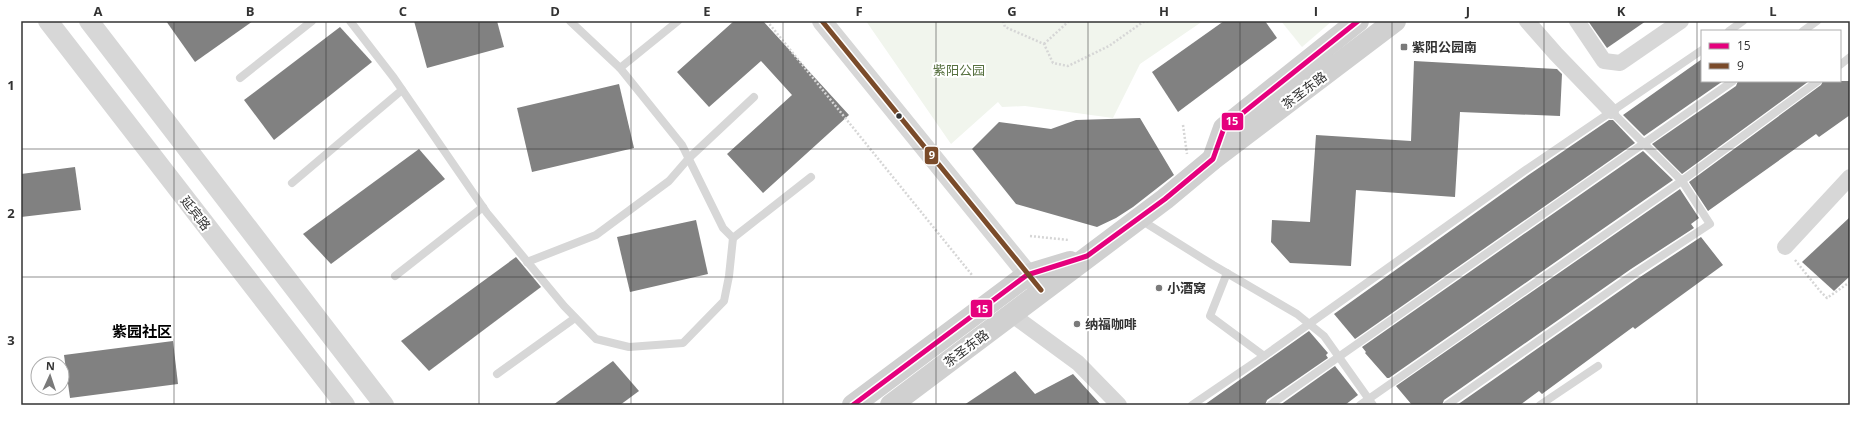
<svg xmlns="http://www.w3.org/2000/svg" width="1871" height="426" viewBox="0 0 1871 426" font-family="'Open Sans','Noto Sans SC',sans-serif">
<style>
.green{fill:#f1f5ed}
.building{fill:#818181}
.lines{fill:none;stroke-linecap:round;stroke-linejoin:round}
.path{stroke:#d6d6d6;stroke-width:2.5;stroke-dasharray:2 2;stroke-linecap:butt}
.service{stroke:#d7d7d7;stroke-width:8}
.minor{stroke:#d7d7d7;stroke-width:16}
.tertiary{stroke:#d7d7d7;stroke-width:20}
.secondary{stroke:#d0d0d0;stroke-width:22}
.bus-1-casing{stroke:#fff;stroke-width:8}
.bus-2-casing{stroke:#fff;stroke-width:8}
.bus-1{stroke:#e5007d;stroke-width:5}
.bus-2{stroke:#7a4b2a;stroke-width:5}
.grid{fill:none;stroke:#333;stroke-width:1;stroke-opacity:0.55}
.poi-dot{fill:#7a7a7a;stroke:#fff;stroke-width:1.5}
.bus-dot{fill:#333;stroke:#fff;stroke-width:1.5}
.labels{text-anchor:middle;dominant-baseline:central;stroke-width:4;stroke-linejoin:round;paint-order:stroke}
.poi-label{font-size:13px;font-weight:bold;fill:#333;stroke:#fff;text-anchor:start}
.park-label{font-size:13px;fill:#56703f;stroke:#fff}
.street-label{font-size:13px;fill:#333;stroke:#fff}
.quarter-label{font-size:15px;font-weight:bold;fill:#000;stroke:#fff}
.line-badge{stroke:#fff;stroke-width:1.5}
.badge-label{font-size:11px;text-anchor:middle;font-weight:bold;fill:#fff}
.neatline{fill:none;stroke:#333;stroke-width:1.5}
.grid-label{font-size:13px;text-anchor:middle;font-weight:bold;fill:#333}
</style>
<rect width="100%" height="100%" fill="#fff"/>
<g class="green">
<path d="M866 21H1203L1140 64 1113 118 1025 106 1002 107 998 102 951 144Z"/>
<path d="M1281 21H1332L1302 47Z"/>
</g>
<g class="building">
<path d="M166 21H253L195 62Z"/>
<path d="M414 21H497L504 47 427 68Z"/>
<path d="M734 21H763L849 115 763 193 727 154 792 95 761 61 709 107 677 72Z"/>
<path d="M1224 21H1265L1277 38 1178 112 1152 72Z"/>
<path d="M1588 21H1646L1607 48Z"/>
<path d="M340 27 372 62 274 140 244 100Z"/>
<path d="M1702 59V81H1723L1644 136 1623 115Z"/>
<path d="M1414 61 1557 69 1562 74 1560 116 1460 112 1455 197 1356 190 1351 266 1290 263 1271 242 1272 220 1310 222 1316 135 1411 141Z"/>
<path d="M1738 81H1809L1682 174 1652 144 1736 86Z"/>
<path d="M1823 81H1850V115L1819 137 1816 134 1708 211 1689 182 1821 85Z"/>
<path d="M619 84 634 148 532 172 517 108Z"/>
<path d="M1140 118 1174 175 1133 207 1116 218 1097 227 1016 204 972 149 999 122 1051 129 1076 120Z"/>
<path d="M1609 120H1613L1635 143 1355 339 1334 314 1527 176Z"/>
<path d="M419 149 445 179 331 264 303 234Z"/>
<path d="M1643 151 1673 180 1389 378H1387L1365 353 1366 352 1362 347Z"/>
<path d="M75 167 81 210 21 217V174Z"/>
<path d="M1680 189 1699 218 1691 224 1694 228 1631 269 1444 400 1442 405H1412L1396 386Z"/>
<path d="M1850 217V276L1834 291 1802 262Z"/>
<path d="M696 220 708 274 630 292 617 237Z"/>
<path d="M1701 237 1723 265 1635 329 1633 327 1542 394 1539 391 1520 405H1457L1637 279Z"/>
<path d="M516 257 541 287 429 371 401 341Z"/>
<path d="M1309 331 1328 353 1326 355 1328 358 1267 400 1265 405H1204Z"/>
<path d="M173 341 178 384 70 398 64 355Z"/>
<path d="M613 361 639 391 620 405H553Z"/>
<path d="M1335 366 1358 395 1345 405H1280Z"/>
<path d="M1015 371 1035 394 1073 374 1101 405H964Z"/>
</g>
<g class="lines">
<g class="path">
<path d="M767 21 972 275"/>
<path d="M1003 21 1005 27 1044 44 1053 63 1068 66 1109 46 1143 22 1149 21"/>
<path d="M1044 44 1069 21"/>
<path d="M1183 125 1187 154"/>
<path d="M1030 236 1069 240"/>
<path d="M1795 260 1820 291 1827 298 1850 282"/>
</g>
<g class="service">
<path d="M350 21 394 78 487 213 564 306 596 339 629 347 683 343 724 301 729 276 733 238"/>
<path d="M570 21 620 68 682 145 723 228 733 238 811 177"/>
<path d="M1729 31 1743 21"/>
<path d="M1803 31 1817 21"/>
<path d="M1840 65 1850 57"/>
<path d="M620 68 678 21"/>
<path d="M240 78 312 21"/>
<path d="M292 183 402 90"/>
<path d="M1141 220 1213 265 1297 314 1324 336 1373 405"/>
<path d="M527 262 596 235 669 181 689 158 754 97"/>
<path d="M1227 273 1210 316 1264 356 1524 171 1702 50"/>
<path d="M395 276 483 207"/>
<path d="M497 374 575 318"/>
<path d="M1192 405 1264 356"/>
<path d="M1270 405 1733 81"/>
<path d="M1360 405 1676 185 1818 81"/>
<path d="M1447 405 1634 274 1710 224 1682 181 1611 111"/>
<path d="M1540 405 1598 366"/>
</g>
<g class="minor">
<path d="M1527 21 1556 54 1611 111"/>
<path d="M1577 21 1604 61 1620 63 1681 21"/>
<path d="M1785 247 1850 177"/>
<path d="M1011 314 1078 363 1119 405"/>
</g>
<g class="tertiary">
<path d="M48 21 345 405"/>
<path d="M89 21 384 405"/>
<path d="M822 21 1038 287"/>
</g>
<g class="secondary">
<path d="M1213 159 1224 128 1358 21"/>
<path d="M853 405 1027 275 1070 262"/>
<path d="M891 405 1165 199 1213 159 1395 21"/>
</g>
<defs>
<path id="bus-1" d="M853 405 1027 275 1087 256 1165 199 1213 159 1224 128 1358 21"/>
<path id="bus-2" d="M822 21 1041 290"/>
</defs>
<use href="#bus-1" class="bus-1-casing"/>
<use href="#bus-2" class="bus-2-casing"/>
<use href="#bus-1" class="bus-1"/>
<use href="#bus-2" class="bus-2"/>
</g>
<path class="grid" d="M174 21V405M326 21V405M479 21V405M631 21V405M783 21V405M936 21V405M1088 21V405M1240 21V405M1392 21V405M1544 21V405M1697 21V405M21 149H1850M21 277H1850"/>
<g class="poi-dot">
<rect x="1400" y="43" width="8" height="8" rx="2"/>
<circle cx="1159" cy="288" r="4"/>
<circle cx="1077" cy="324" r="4"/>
</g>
<circle class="bus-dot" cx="899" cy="116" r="3.5"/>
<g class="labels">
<g class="poi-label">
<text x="1412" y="47">紫阳公园南</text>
<text x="1167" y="288">小酒窝</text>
<text x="1085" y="324">纳福咖啡</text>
</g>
<g class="park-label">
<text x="959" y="70">紫阳公园</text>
</g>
<g class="street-label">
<text transform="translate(1304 90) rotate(-37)">茶圣东路</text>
<text transform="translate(196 213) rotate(52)">延宾路</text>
<text transform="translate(966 348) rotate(-37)">茶圣东路</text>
</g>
<g class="quarter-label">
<text x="142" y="331">紫园社区</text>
</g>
</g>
<g class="line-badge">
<rect x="1221" y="112" width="23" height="19" rx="4" fill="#e5007d"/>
<rect x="924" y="146" width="15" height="19" rx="4" fill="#7a4b2a"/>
<rect x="970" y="299" width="23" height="19" rx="4" fill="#e5007d"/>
</g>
<g class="badge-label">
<text x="1232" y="125">15</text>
<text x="932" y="159">9</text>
<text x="982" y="313">15</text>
</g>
<rect width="1871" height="426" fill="none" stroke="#ffffff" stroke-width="44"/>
<rect x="1701" y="30" width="140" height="52" fill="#ffffff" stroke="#adadad"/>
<rect x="1709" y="43" width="20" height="6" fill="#e5007d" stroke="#adadad"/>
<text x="1737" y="50" font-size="12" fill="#333333">15</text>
<rect x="1709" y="63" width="20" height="6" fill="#7a4b2a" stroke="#adadad"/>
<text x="1737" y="70" font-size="12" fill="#333333">9</text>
<g transform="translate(50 376) rotate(3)"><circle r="19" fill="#ffffff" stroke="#adadad"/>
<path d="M0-3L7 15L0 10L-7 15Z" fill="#7a7a7a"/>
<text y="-6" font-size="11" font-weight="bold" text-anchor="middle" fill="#333333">N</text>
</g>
<rect x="22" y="22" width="1827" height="382" class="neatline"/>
<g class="grid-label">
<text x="98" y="16">A</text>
<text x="250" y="16">B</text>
<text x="403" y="16">C</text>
<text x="555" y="16">D</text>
<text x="707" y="16">E</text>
<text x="859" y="16">F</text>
<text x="1012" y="16">G</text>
<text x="1164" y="16">H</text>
<text x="1316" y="16">I</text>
<text x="1468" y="16">J</text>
<text x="1621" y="16">K</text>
<text x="1773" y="16">L</text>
<text x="11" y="90">1</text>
<text x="11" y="218">2</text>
<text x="11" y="345">3</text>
</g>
</svg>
